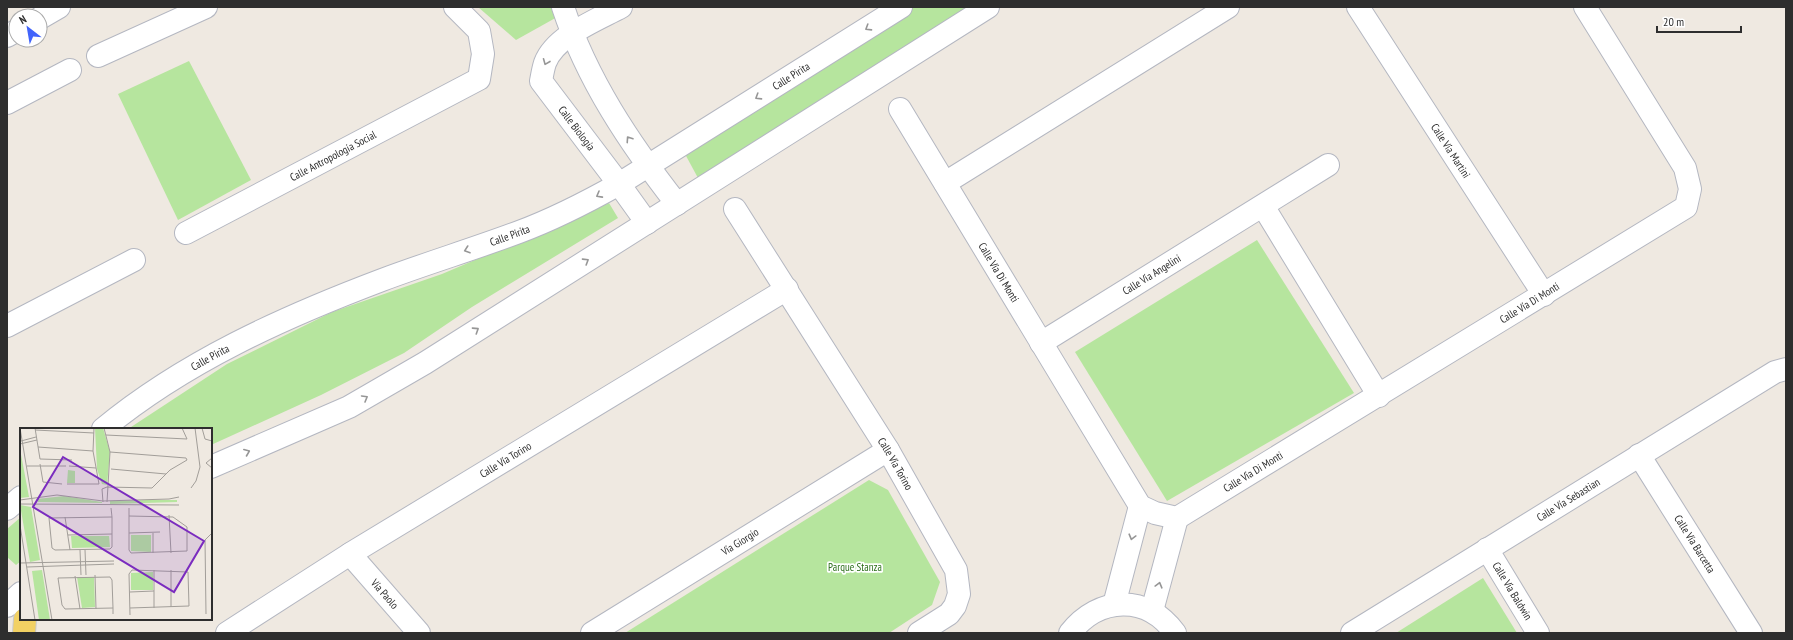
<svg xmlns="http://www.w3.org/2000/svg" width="1793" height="640" viewBox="0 0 1793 640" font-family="'PT Sans Narrow',sans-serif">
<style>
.green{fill:#b6e59e}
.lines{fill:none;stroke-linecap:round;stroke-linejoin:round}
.minor-casing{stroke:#b4b7c1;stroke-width:24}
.tertiary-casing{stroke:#b4b7c1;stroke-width:24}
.primary-casing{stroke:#c9c9c9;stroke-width:24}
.minor{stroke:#fff;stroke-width:22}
.tertiary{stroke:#fff;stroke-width:22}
.primary{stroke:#f2d163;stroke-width:22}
.oneway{stroke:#969696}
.labels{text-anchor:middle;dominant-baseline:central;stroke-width:3.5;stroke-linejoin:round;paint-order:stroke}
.street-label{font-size:11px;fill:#2e2e2e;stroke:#fff}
.park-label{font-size:11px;fill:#2c6e1b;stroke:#fff}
.inset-road{fill:none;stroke:#a29e99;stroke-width:1}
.view{fill:#7b2cbf;fill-opacity:0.15;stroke:#7b2cbf;stroke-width:2}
.inset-edge{fill:none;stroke:#2e2e2e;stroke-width:2}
</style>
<rect width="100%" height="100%" fill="#efe9e1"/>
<g class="green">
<path d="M478 7H556L559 16 516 40Z"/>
<path d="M914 7H970L698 178 685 154Z"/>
<path d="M189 61 251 180 178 220 118 94Z"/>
<path d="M609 203 618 218 472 307 404 353 321 395 211 445V429H128L227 364 332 312 442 274Z"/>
<path d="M1257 240 1354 393 1167 501 1075 352Z"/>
<path d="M869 480 888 490 940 582 932 605 889 633H625Z"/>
<path d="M21 517V561L16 565 7 557V529Z"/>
<path d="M1483 578 1517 633H1396Z"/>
</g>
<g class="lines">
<defs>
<g id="minor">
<path d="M563 7C587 80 630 144 677 204"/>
<path id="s1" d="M621 7C597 20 555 36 545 63 543 69 542 76 541 81L619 184 647 223"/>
<path id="s2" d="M1358 7 1544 295"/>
<path d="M40 18 59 7"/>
<path d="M7 36 16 31"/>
<path d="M98 56 206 7"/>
<path d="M7 103 70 70"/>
<path id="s3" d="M900 109 1140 506 1155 513 1177 518 1686 207 1690 189 1685 168 1585 7"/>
<path d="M945 183 1228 7"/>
<path d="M1263 206 1379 396"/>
<path id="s4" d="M735 209 888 450 956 570 959 594 955 606 949 614 919 633"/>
<path id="s5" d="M186 233 479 79 483 54 479 31 455 7"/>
<path d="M7 326 134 260"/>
<path id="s6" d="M1041 343 1328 165"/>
<path id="s7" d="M1639 455 1751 633"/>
<path id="s8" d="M1487 549 1538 633"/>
<path id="s9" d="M350 554 419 633"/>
<path d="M1114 605 1140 506"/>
<path d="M1152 611 1177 518"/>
<path id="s10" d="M227 633 350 554 787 289"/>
<path id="s11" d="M592 633 888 450"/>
<path d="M1070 633C1099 596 1147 594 1175 633"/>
<path id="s12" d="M1352 633 1775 372 1786 369"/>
</g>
<g id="tertiary">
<path id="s13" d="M103 429C184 362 284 317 382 280 427 263 474 249 519 232 554 219 587 202 619 184L901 7"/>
<path d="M211 467 349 407 425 363 988 7"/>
<path d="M7 509 21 497"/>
<path d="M7 606 21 593"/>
</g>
<path id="primary" d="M24 633 25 619"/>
</defs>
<use href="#minor" class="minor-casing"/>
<use href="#tertiary" class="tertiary-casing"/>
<use href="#primary" class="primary-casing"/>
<use href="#minor" class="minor"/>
<use href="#tertiary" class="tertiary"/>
<use href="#primary" class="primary"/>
</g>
<defs><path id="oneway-chevron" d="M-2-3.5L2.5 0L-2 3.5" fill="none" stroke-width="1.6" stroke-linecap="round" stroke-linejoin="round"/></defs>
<g class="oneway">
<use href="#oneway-chevron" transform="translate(868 28) rotate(148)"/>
<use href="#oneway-chevron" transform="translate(546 62) rotate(112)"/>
<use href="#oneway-chevron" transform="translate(758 97) rotate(148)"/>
<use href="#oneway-chevron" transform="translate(629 139) rotate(-124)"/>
<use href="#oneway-chevron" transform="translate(599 195) rotate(151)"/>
<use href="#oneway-chevron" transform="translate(467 250) rotate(161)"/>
<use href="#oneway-chevron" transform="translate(586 261) rotate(-32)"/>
<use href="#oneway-chevron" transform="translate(476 330) rotate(-33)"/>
<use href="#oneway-chevron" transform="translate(365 398) rotate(-30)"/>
<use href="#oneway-chevron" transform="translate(247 452) rotate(-22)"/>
<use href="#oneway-chevron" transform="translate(1132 537) rotate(105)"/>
<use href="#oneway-chevron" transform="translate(1159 585) rotate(-75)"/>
</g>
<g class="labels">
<g class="street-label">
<text stroke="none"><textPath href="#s13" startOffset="777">Calle Pirita</textPath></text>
<text stroke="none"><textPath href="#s1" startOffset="174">Calle Biología</textPath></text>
<text stroke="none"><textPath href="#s2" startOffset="171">Calle Vía Martini</textPath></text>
<text stroke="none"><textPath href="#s5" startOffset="166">Calle Antropología Social</textPath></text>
<text stroke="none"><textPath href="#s13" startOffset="453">Calle Pirita</textPath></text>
<text stroke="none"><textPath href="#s3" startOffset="191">Calle Vía Di Monti</textPath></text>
<text stroke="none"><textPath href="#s6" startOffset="130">Calle Vía Angelini</textPath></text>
<text stroke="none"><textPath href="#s3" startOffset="916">Calle Vía Di Monti</textPath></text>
<text stroke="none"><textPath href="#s13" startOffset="129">Calle Pirita</textPath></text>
<text stroke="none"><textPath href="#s10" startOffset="328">Calle Vía Torino</textPath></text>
<text stroke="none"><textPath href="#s4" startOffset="301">Calle Vía Torino</textPath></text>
<text stroke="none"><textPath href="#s3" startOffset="592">Calle Vía Di Monti</textPath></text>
<text stroke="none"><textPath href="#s12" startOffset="254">Calle Vía Sebastian</textPath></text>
<text stroke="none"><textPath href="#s11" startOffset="174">Vía Giorgio</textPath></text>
<text stroke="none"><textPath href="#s7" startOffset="105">Calle Vía Barcetta</textPath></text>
<text stroke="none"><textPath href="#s8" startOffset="49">Calle Vía Baldwin</textPath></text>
<text stroke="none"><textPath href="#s9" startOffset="53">Vía Paolo</textPath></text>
</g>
<g class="park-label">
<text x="855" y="567">Parque Stanza</text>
</g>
</g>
<g transform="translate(20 428)">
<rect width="192" height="192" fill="#efe9e1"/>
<path d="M75 0H83L90 24 87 57 82 56 77 41ZM0 21 9 69 0 70ZM48 42 55 43V55H47ZM44 68 82 74V75L18 74 17 71ZM130 72H157V74L90 76V73ZM0 77 11 79 20 132 10 134ZM111 107H131V124L111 123ZM51 108H89L90 119 52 120ZM22 142 30 192H19L12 143ZM133 144V162H111V145ZM57 149H74L75 179 62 180Z" fill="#b6e59e"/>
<path class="inset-road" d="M0 0 32 192M15 0 20 31 52 32M84 0 90 24 87 74M182 0 185 11 192 13M15 2 74 5M86 7 167 11 162 0M1 13 16 9M0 16 17 12M18 19 73 23M192 30 186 35 192 40M20 36 23 54 42 56M7 38H46M49 38 76 40M91 41 146 46M47 56H79L73 23 74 0M87 59 132 60 150 42 167 32 166 30 90 24M171 60 176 53 180 39 175 0M0 72 37 67 83 73 149 71 159 69M83 74 82 61 87 59M0 76 159 77M91 80 92 89V119L90 121 35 122 32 120 29 90 92 89M109 80V122L111 125 167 123V99L153 89 109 88M149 87 151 125M45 89 50 122M0 97 15 192M109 105 140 104M133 105V125M48 107 92 106M60 122 61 147M65 122 66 147M0 135 94 133M7 139 94 136M134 142V180M151 142V179M75 147 76 181M55 148 60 181M110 164 134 163M93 180 45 181 42 177 38 150 90 149 92 152 93 180V186M110 180 169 178 168 144 112 142 109 146 110 187M186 186 185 112 192 105"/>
<path class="view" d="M43 29 184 113 154 164 13 79Z"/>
<rect width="192" height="192" class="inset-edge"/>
</g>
<rect width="1793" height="640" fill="none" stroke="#2e2e2e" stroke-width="16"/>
<g transform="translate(28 28) rotate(329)"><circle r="19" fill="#ffffff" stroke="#ababab"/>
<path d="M0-3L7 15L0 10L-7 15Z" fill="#4264fb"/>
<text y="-6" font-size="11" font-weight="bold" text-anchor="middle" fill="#2e2e2e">N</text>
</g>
<path d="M1657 26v6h84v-6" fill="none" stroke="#2e2e2e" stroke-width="2"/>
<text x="1663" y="26" font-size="12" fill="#2e2e2e" stroke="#ffffff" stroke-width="3" paint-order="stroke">20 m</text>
</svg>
